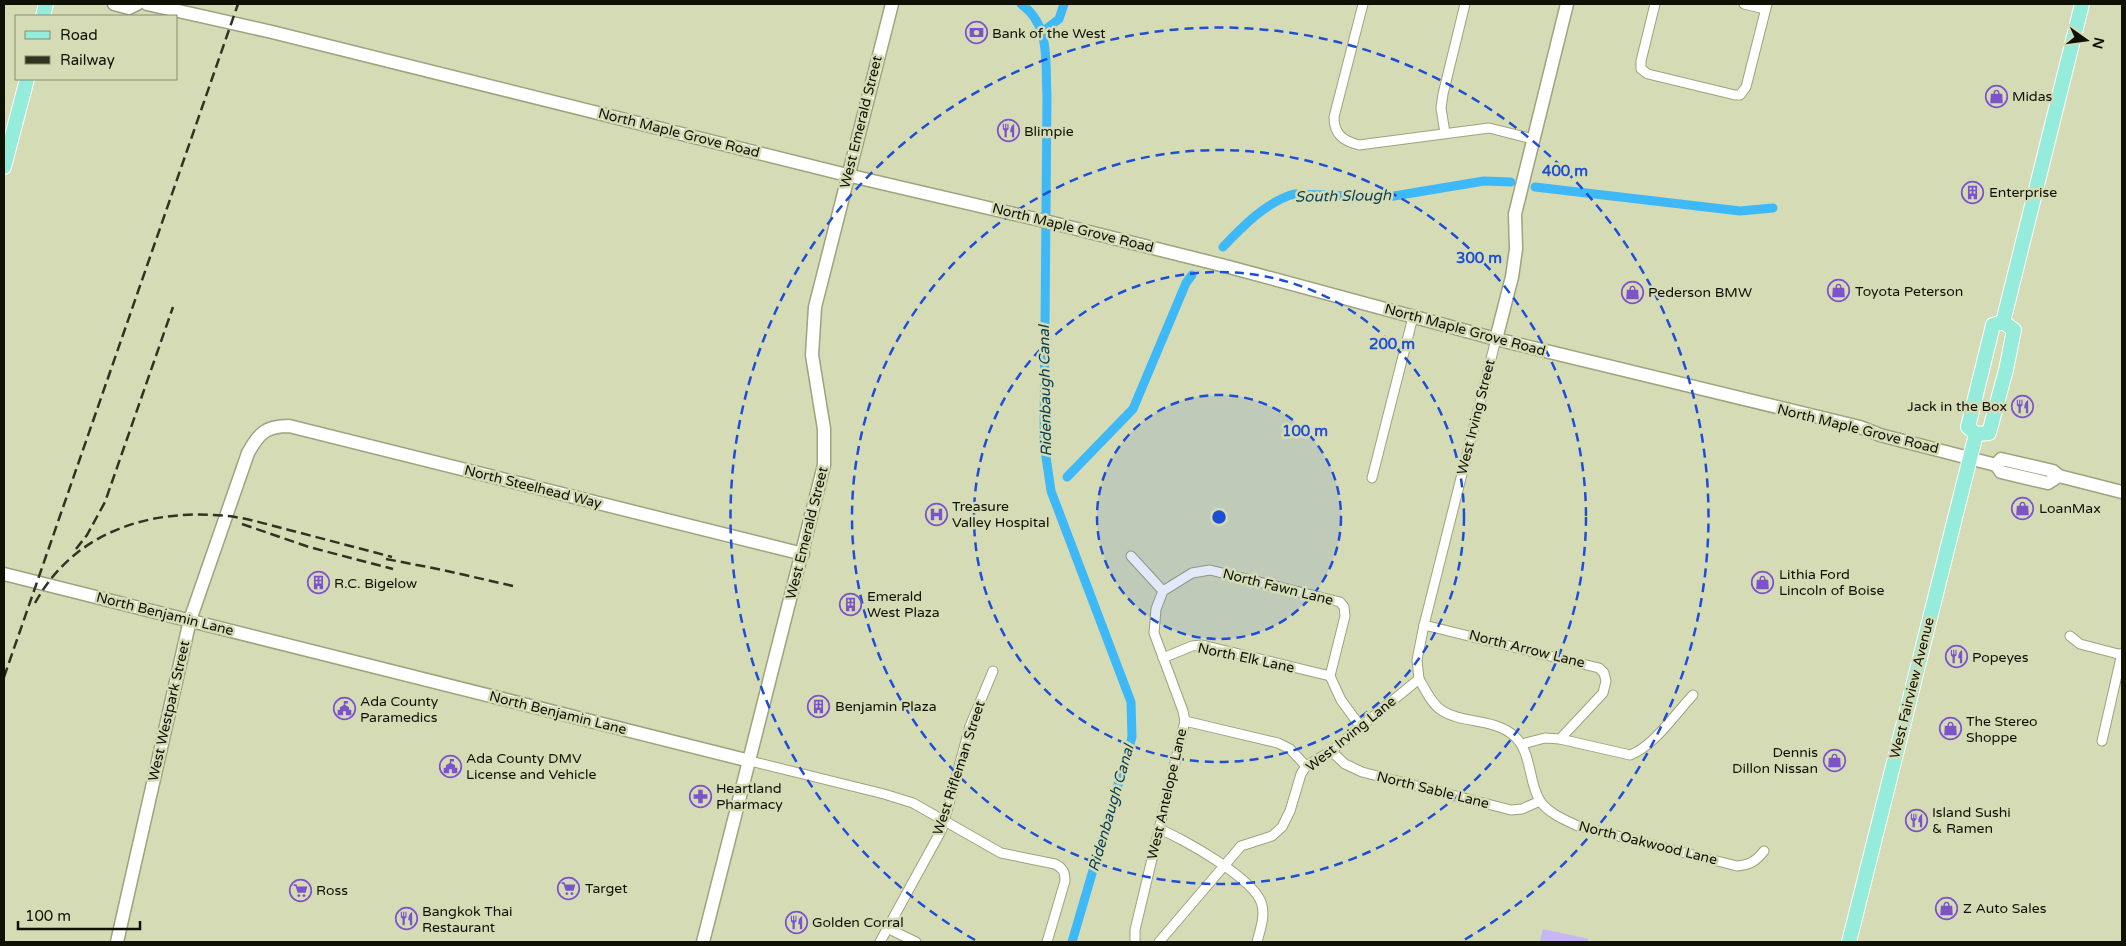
<svg xmlns="http://www.w3.org/2000/svg" width="2126" height="946" viewBox="0 0 2126 946" font-family="'Varela Round',sans-serif">
<style>
.green{fill:#c6b6f6}
.lines{fill:none;stroke-linecap:round;stroke-linejoin:round}
.canal{stroke:#3eb8f7;stroke-width:9}
.street-casing{stroke:#9ca37d;stroke-width:11}
.secondary-casing{stroke:#9ca37d;stroke-width:15}
.primary-casing{stroke:#fff;stroke-width:16}
.street{stroke:#fff;stroke-width:9}
.secondary{stroke:#fff;stroke-width:12}
.primary{stroke:#95ecda;stroke-width:14}
.rail{stroke:#303322;stroke-width:2.5;stroke-dasharray:10 5;stroke-linecap:butt}
.ring{fill:none;stroke:#1d4ed8;stroke-width:2.5;stroke-dasharray:9 6}
.labels{text-anchor:middle;dominant-baseline:central;stroke-width:5;stroke-linejoin:round;paint-order:stroke}
.poi-label{font-size:14px;fill:#0f1104;stroke:#d5dcb5;text-anchor:start}
.street-label{font-size:14px;fill:#0f1104;stroke:#d5dcb5}
.water-label{font-size:15px;font-style:italic;fill:#093c56;stroke:#d5dcb5}
.centre{fill:#1d4ed8;stroke:#d5dcb5;stroke-width:2.5}
.ring-label{font-size:15px;text-anchor:middle;font-weight:bold;fill:#1d4ed8;stroke:#d5dcb5;stroke-width:5;stroke-linejoin:round;paint-order:stroke}
</style>
<rect width="100%" height="100%" fill="#d5dcb5"/>
<path class="green" d="M1543 929 1589 939 1587 942H1540Z"/>
<g class="lines">
<g class="canal">
<path d="M1021 4C1051 25 1045 62 1047 95L1044 443 1051 491 1131 702 1132 737 1072 942"/>
<path d="M1042 32 1059 19 1064 4"/>
<path d="M1535 187 1740 211 1773 208"/>
<path d="M1223 247C1242 227 1266 202 1294 194L1388 197 1484 181 1511 182"/>
<path d="M1067 477 1133 409 1186 283 1192 275"/>
</g>
<defs>
<g id="street">
<path d="M1363 4 1334 117C1334 134 1343 141 1359 145L1489 128 1533 139"/>
<path d="M1655 4 1641 61V69L1648 74 1735 95H1740L1746 87 1767 4"/>
<path d="M1744 4 1765 9"/>
<path d="M1445 133 1441 108 1443 94 1465 4"/>
<path d="M1372 478 1413 317"/>
<path d="M1131 556 1163 591"/>
<path d="M1163 591 1192 573 1210 570 1340 602 1344 607 1345 616 1330 676 1341 700 1360 726"/>
<path d="M1424 625 1599 668 1604 673 1606 681 1603 693 1560 739"/>
<path d="M2070 636 2080 644 2122 655"/>
<path d="M1163 658 1192 646 1202 645 1330 676"/>
<path d="M1419 679C1425 689 1431 703 1441 710 1462 724 1493 718 1513 735 1532 750 1528 782 1540 801 1548 813 1565 820 1578 826L1737 866C1750 865 1756 861 1764 851"/>
<path d="M1185 721 1278 743 1290 749 1306 766"/>
<path d="M2102 741 2122 653"/>
<path d="M1522 744 1545 738 1560 739 1630 755C1653 747 1676 713 1693 695"/>
<path d="M1331 751 1345 764 1362 772 1511 810 1522 809 1540 801"/>
<path d="M750 761 884 794 913 803 1001 853 1055 864C1063 868 1065 872 1065 881L1047 942"/>
<path d="M1159 829C1182 838 1257 880 1262 905 1265 917 1260 930 1257 942"/>
<path d="M887 928 916 942"/>
<path d="M880 942 942 829 970 726 993 671"/>
<path d="M1135 942V930L1185 721 1183 711 1154 633 1156 609 1163 591"/>
<path d="M1159 942 1241 846 1272 836 1282 827 1290 811 1301 774 1306 766 1331 751 1419 679 1417 660 1424 625 1496 339"/>
</g>
<g id="secondary">
<path d="M114 4 129 8 137 4"/>
<path d="M147 4 272 32 847 175 1053 223 1229 267 1496 339 1860 427 1880 435 1996 465 2001 472 2048 483 2059 476"/>
<path d="M1496 339 1512 277 1516 249 1515 214 1567 4"/>
<path d="M1996 465 2001 459 2053 471 2059 476 2122 492"/>
<path d="M4 574 750 761"/>
<path d="M117 942 190 620 248 453C259 433 266 426 289 426L803 554"/>
<path d="M703 942 824 465V429L812 355 815 307 892 4"/>
</g>
<g id="primary">
<path d="M43 16 46 4"/>
<path d="M4 167 27 79"/>
<path d="M2003 322 2082 4"/>
<path d="M2003 322 2014 330 2006 370 1989 433 1976 434 1968 427 1993 325Z"/>
<path d="M1849 942 1976 434"/>
</g>
</defs>
<use href="#street" class="street-casing"/>
<use href="#secondary" class="secondary-casing"/>
<use href="#primary" class="primary-casing"/>
<use href="#street" class="street"/>
<use href="#secondary" class="secondary"/>
<use href="#primary" class="primary"/>
<g class="rail">
<path d="M242 524 309 547 393 569"/>
<path d="M76 549 87 535 105 502 173 307"/>
<path d="M386 559 443 570 513 586"/>
<path d="M35 603C74 532 149 508 227 516 248 518 269 525 289 530 324 539 358 548 392 557"/>
<path d="M4 677 238 4"/>
</g>
</g>
<circle cx="1219" cy="517" r="122" fill="#1d4ed8" fill-opacity=".12"/>
<g class="ring">
<circle cx="1219" cy="517" r="122"/>
<circle cx="1219" cy="517" r="245"/>
<circle cx="1219" cy="517" r="367"/>
<path d="M975 940A489 489 0 1 1 1464 940"/>
</g>
<defs>
<symbol id="bank-ring" viewBox="-11 -11 22 22"><circle r="9.5" fill="#d5dcb5" stroke="#7d53cc" stroke-width="1.5"/><path d="M-6-4H6V4H-6ZM0-2.3a2.3 2.3 0 1 0 0 4.6a2.3 2.3 0 1 0 0-4.6Z" fill="#7d53cc"/></symbol>
<symbol id="shop-ring" viewBox="-11 -11 22 22"><circle r="9.5" fill="#d5dcb5" stroke="#7d53cc" stroke-width="1.5"/><path d="M-5-2.5h2.3a2.7 3.5 0 0 1 5.4 0H5L5.5 6h-11ZM-1.5-2.5h3a1.5 2.3 0 0 0-3 0Z" fill="#7d53cc"/></symbol>
<symbol id="restaurant-ring" viewBox="-11 -11 22 22"><circle r="9.5" fill="#d5dcb5" stroke="#7d53cc" stroke-width="1.5"/><path d="M-5-6h1v4h1v-4h1v4h1v-4h1v5L-1.5 .5V6h-2V.5L-5-1ZM5-6V6H3V1.5H1.5Q1.5-4 5-6Z" fill="#7d53cc"/></symbol>
<symbol id="building-ring" viewBox="-11 -11 22 22"><circle r="9.5" fill="#d5dcb5" stroke="#7d53cc" stroke-width="1.5"/><path d="M-4-6H4V6H1V3H-1V6H-4ZM-2.5-4.3h1.7v1.8h-1.7ZM.8-4.3h1.7v1.8H.8ZM-2.5-1h1.7V.8h-1.7ZM.8-1h1.7V.8H.8Z" fill="#7d53cc"/></symbol>
<symbol id="hospital-ring" viewBox="-11 -11 22 22"><circle r="9.5" fill="#d5dcb5" stroke="#7d53cc" stroke-width="1.5"/><path d="M-5-5h3v3.5h4V-5h3V5h-3V1.5h-4V5h-3Z" fill="#7d53cc"/></symbol>
<symbol id="civic-ring" viewBox="-11 -11 22 22"><circle r="9.5" fill="#d5dcb5" stroke="#7d53cc" stroke-width="1.5"/><path d="M-.6-6.5H3V-4.5H.6V-3L4-1V1h2V6H-6V1h2V-1L-.6-3ZM-1.2 2.5V6h2.4V2.5Z" fill="#7d53cc"/></symbol>
<symbol id="pharmacy-ring" viewBox="-11 -11 22 22"><circle r="9.5" fill="#d5dcb5" stroke="#7d53cc" stroke-width="1.5"/><path d="M-2-6h4v4h4v4h-4v4h-4v-4h-4v-4h4Z" fill="#7d53cc"/></symbol>
<symbol id="supermarket-ring" viewBox="-11 -11 22 22"><circle r="9.5" fill="#d5dcb5" stroke="#7d53cc" stroke-width="1.5"/><path d="M-6-5.5h2.5l.6 2H6L4.5 2H-2.5L-4.4-4H-6ZM-1.5 3.2a1.3 1.3 0 1 0 .1 0ZM3 3.2a1.3 1.3 0 1 0 .1 0Z" fill="#7d53cc"/></symbol>
</defs>
<g fill-rule="evenodd">
<use href="#bank-ring" x="964" y="20" width="25" height="25"/>
<use href="#shop-ring" x="1984" y="84" width="25" height="25"/>
<use href="#restaurant-ring" x="996" y="118" width="25" height="25"/>
<use href="#building-ring" x="1960" y="180" width="25" height="25"/>
<use href="#shop-ring" x="1826" y="278" width="25" height="25"/>
<use href="#shop-ring" x="1620" y="280" width="25" height="25"/>
<use href="#restaurant-ring" x="2010" y="394" width="25" height="25"/>
<use href="#shop-ring" x="2010" y="496" width="25" height="25"/>
<use href="#hospital-ring" x="924" y="502" width="25" height="25"/>
<use href="#shop-ring" x="1750" y="570" width="25" height="25"/>
<use href="#building-ring" x="306" y="570" width="25" height="25"/>
<use href="#building-ring" x="838" y="592" width="25" height="25"/>
<use href="#restaurant-ring" x="1944" y="644" width="25" height="25"/>
<use href="#building-ring" x="806" y="694" width="25" height="25"/>
<use href="#civic-ring" x="332" y="696" width="25" height="25"/>
<use href="#shop-ring" x="1938" y="716" width="25" height="25"/>
<use href="#shop-ring" x="1822" y="748" width="25" height="25"/>
<use href="#civic-ring" x="438" y="754" width="25" height="25"/>
<use href="#pharmacy-ring" x="688" y="784" width="25" height="25"/>
<use href="#restaurant-ring" x="1904" y="808" width="25" height="25"/>
<use href="#supermarket-ring" x="556" y="876" width="25" height="25"/>
<use href="#supermarket-ring" x="288" y="878" width="25" height="25"/>
<use href="#shop-ring" x="1934" y="896" width="25" height="25"/>
<use href="#restaurant-ring" x="394" y="906" width="25" height="25"/>
<use href="#restaurant-ring" x="784" y="910" width="25" height="25"/>
</g>
<g class="labels">
<g class="poi-label">
<text x="992" y="33">Bank of the West</text>
<text x="2012" y="96">Midas</text>
<text x="1024" y="131">Blimpie</text>
<text x="1989" y="192">Enterprise</text>
<text x="1855" y="291">Toyota Peterson</text>
<text x="1648" y="292">Pederson BMW</text>
<text x="2007" y="406" text-anchor="end">Jack in the Box</text>
<text x="952" y="506">Treasure<tspan x="952" dy="16">Valley Hospital</tspan></text>
<text x="2039" y="508">LoanMax</text>
<text x="1779" y="574">Lithia Ford<tspan x="1779" dy="16">Lincoln of Boise</tspan></text>
<text x="334" y="583">R.C. Bigelow</text>
<text x="867" y="596">Emerald<tspan x="867" dy="16">West Plaza</tspan></text>
<text x="1972" y="657">Popeyes</text>
<text x="360" y="701">Ada County<tspan x="360" dy="16">Paramedics</tspan></text>
<text x="835" y="706">Benjamin Plaza</text>
<text x="1966" y="721">The Stereo<tspan x="1966" dy="16">Shoppe</tspan></text>
<text x="1818" y="752" text-anchor="end">Dennis<tspan x="1818" dy="16">Dillon Nissan</tspan></text>
<text x="466" y="758">Ada County DMV<tspan x="466" dy="16">License and Vehicle</tspan></text>
<text x="716" y="788">Heartland<tspan x="716" dy="16">Pharmacy</tspan></text>
<text x="1932" y="812">Island Sushi<tspan x="1932" dy="16">&amp; Ramen</tspan></text>
<text x="585" y="888">Target</text>
<text x="316" y="890">Ross</text>
<text x="1963" y="908">Z Auto Sales</text>
<text x="422" y="911">Bangkok Thai<tspan x="422" dy="16">Restaurant</tspan></text>
<text x="812" y="922">Golden Corral</text>
</g>
<g class="street-label">
<text transform="translate(861 122) rotate(-76)">West Emerald Street</text>
<text transform="translate(679 133) rotate(14)">North Maple Grove Road</text>
<text transform="translate(1073 228) rotate(14)">North Maple Grove Road</text>
<text transform="translate(1465 330) rotate(15)">North Maple Grove Road</text>
<text transform="translate(1476 417) rotate(-76)">West Irving Street</text>
<text transform="translate(1858 429) rotate(14)">North Maple Grove Road</text>
<text transform="translate(533 487) rotate(14)">North Steelhead Way</text>
<text transform="translate(807 533) rotate(-76)">West Emerald Street</text>
<text transform="translate(1278 587) rotate(14)">North Fawn Lane</text>
<text transform="translate(165 614) rotate(14)">North Benjamin Lane</text>
<text transform="translate(1527 649) rotate(14)">North Arrow Lane</text>
<text transform="translate(1246 658) rotate(12)">North Elk Lane</text>
<text transform="translate(1912 688) rotate(-76)">West Fairview Avenue</text>
<text transform="translate(169 711) rotate(-77)">West Westpark Street</text>
<text transform="translate(558 713) rotate(14)">North Benjamin Lane</text>
<text transform="translate(1351 734) rotate(-39)">West Irving Lane</text>
<text transform="translate(959 768) rotate(-72)">West Rifleman Street</text>
<text transform="translate(1433 790) rotate(14)">North Sable Lane</text>
<text transform="translate(1167 794) rotate(-77)">West Antelope Lane</text>
<text transform="translate(1648 843) rotate(14)">North Oakwood Lane</text>
</g>
<g class="water-label">
<text transform="translate(1343 196) rotate(-1)">South Slough</text>
<text transform="translate(1045 391) rotate(-91)">Ridenbaugh Canal</text>
<text transform="translate(1111 808) rotate(-74)">Ridenbaugh Canal</text>
</g>
</g>
<circle cx="1219" cy="517" r="8" class="centre"/>
<g class="ring-label">
<text x="1565" y="176">400 m</text>
<text x="1479" y="263">300 m</text>
<text x="1392" y="349">200 m</text>
<text x="1305" y="436">100 m</text>
</g>
<rect width="2126" height="946" fill="none" stroke="#0f1104" stroke-width="10"/>
<rect x="15" y="15" width="162" height="65" fill="#d5dcb5" stroke="#868b6e"/>
<rect x="25" y="31" width="25" height="8" fill="#95ecda" stroke="#868b6e"/>
<text x="60" y="40" font-size="15" fill="#0f1104">Road</text>
<rect x="25" y="56" width="25" height="8" fill="#303322" stroke="#868b6e"/>
<text x="60" y="65" font-size="15" fill="#0f1104">Railway</text>
<g transform="translate(2086 40) rotate(104)" stroke="#d5dcb5" stroke-width="4" paint-order="stroke">
<path d="M0-4L9 19L0 12L-9 19Z" fill="#0f1104"/>
<text y="-8" font-size="14" font-weight="bold" text-anchor="middle" fill="#0f1104">N</text>
</g>
<path d="M18 921v8h122v-8" fill="none" stroke="#0f1104" stroke-width="2.5"/>
<text x="25" y="921" font-size="15" fill="#0f1104" stroke="#d5dcb5" stroke-width="4" paint-order="stroke">100 m</text>
</svg>
